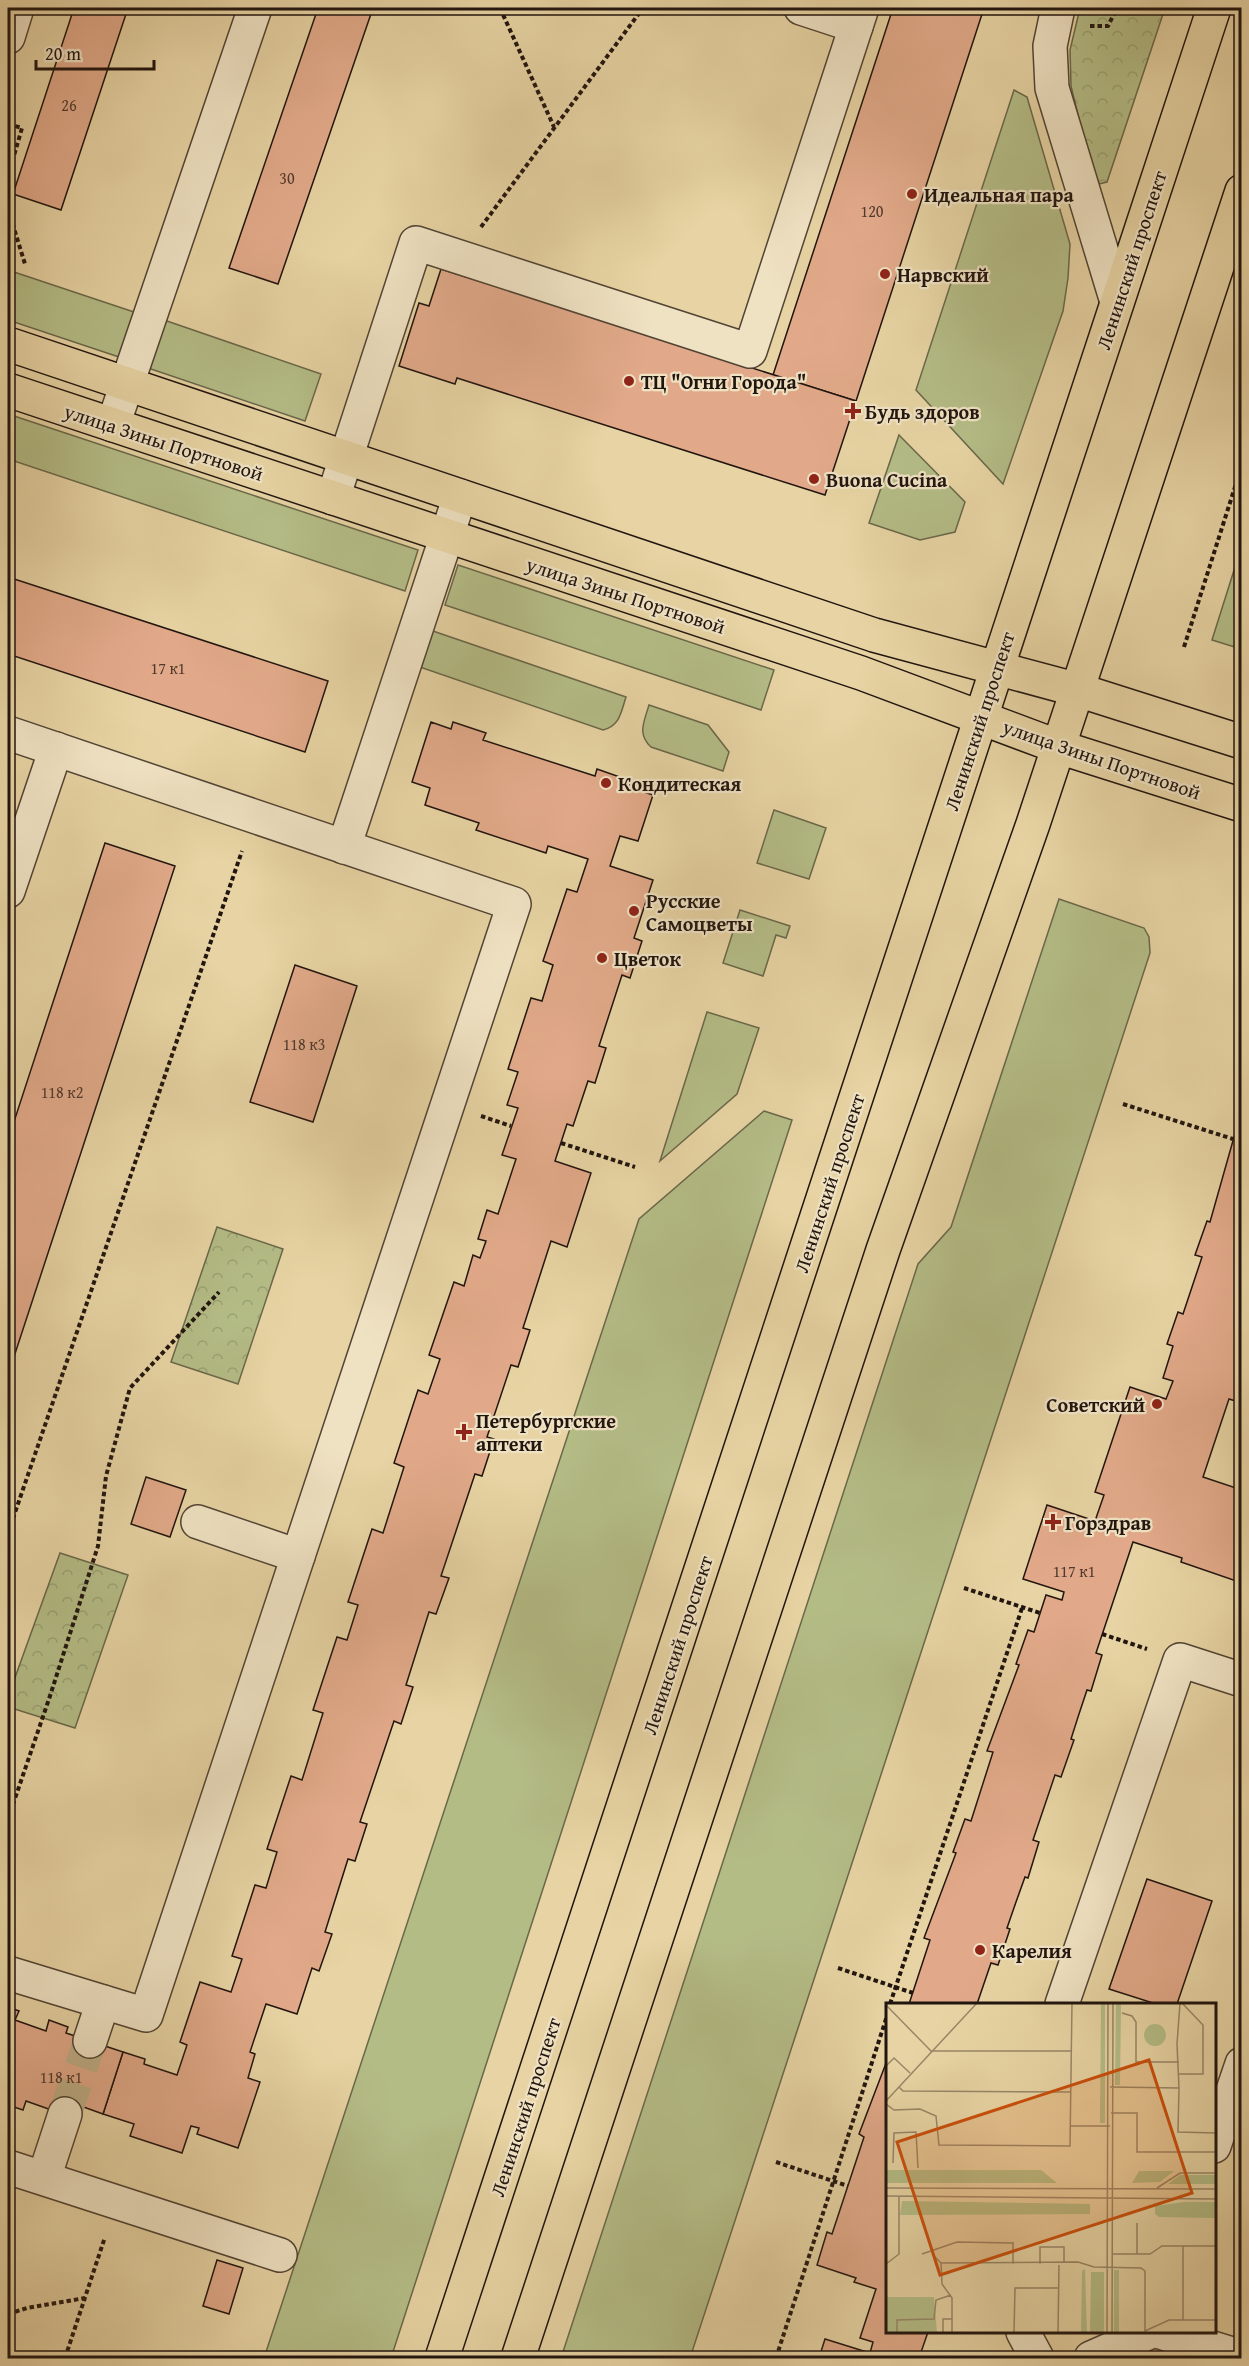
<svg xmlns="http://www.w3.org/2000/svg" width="1249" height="2366" viewBox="0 0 1249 2366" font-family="'Gentium Book Plus',serif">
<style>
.green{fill:#b4bc86;stroke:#6a684a;stroke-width:1.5}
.park{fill:url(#park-crowns);stroke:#6a684a;stroke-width:1.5}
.building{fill:#e1a989;stroke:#21150f;stroke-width:1.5}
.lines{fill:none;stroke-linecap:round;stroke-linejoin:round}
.minor-tunnel{stroke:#bfad85;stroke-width:33;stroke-dasharray:33 16;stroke-linecap:butt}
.minor-casing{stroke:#524434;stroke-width:36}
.major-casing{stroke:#21150f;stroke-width:36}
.path{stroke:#21150f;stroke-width:4;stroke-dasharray:4.5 3;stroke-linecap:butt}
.minor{stroke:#efe2c3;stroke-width:33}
.major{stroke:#e7d3a3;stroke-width:33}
.poi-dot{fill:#8f2418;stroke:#efe2c3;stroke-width:2}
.labels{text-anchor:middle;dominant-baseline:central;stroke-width:4.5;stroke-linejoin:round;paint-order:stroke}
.number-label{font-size:16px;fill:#513a2e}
.poi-label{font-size:20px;font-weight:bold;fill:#21150f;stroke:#efe2c3;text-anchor:start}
.street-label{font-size:20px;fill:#21150f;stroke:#efe2c3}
.inset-road{fill:none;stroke:#988768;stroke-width:1.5}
.view{fill:#ca4f0c;fill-opacity:0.15;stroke:#ca4f0c;stroke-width:3}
.inset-edge{fill:none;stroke:#21150f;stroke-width:3}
</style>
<defs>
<pattern id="park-crowns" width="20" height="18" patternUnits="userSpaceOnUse" patternTransform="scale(1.5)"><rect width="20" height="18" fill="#b4bc86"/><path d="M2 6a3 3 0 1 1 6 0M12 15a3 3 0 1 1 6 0" fill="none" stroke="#9aa172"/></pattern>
</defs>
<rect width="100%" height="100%" fill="#e7d3a3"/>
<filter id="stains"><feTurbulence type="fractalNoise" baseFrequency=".00333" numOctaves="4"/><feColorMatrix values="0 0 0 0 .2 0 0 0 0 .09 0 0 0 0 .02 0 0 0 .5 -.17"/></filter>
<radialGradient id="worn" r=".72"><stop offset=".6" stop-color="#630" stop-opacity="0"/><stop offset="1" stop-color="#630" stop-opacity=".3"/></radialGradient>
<g class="green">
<path d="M1014 90 1027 97 1070 244 1068 278 1063 311 1003 484 916 390Z"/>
<path d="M8 270 137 313 122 358 8 320Z"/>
<path d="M164 320 321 374 305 421 148 368Z"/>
<path d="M8 414 418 550 405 591 8 459Z"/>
<path d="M899 435 965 502 955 532 920 540 869 523Z"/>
<path d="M1241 548V649L1212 640Z"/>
<path d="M458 565 774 670 761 710 445 605Z"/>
<path d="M430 630 626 697C621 712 620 726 603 730L417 666Z"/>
<path d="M649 705 708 725 729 752 723 771 651 747C637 734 644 722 649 705Z"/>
<path d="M774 810 826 828 809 879 757 863Z"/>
<path d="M1059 899 1144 928 1149 937 1150 953 690 2358H561L918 1264 951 1227Z"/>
<path d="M740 910 790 926 786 938 776 935 763 976 723 963Z"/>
<path d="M707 1012 759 1028 737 1094 660 1161Z"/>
<path d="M764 1111 792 1120 391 2358H264L639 1219Z"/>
</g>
<g class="park">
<path d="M1080 8H1165L1107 182 1099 184 1093 178 1071 86 1070 50Z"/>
<path d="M217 1227 283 1249 238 1384 171 1362Z"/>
<path d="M60 1553 128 1575 75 1728 8 1707V1697Z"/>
</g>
<g class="building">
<path d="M74 8H128L61 210 13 194Z"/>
<path d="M318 8H373L278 284 229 268Z"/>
<path d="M893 8H984L856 401 773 375Z"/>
<path d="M441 269 856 401 825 495 457 378 455 384 399 366 419 303 429 306Z"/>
<path d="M8 577 328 681 305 752 8 654Z"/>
<path d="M431 722 451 729 453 722 486 733 483 740 595 776 597 769 631 781 629 787 653 795 638 841 620 836 610 866 653 880 634 938 642 941 630 978 622 975 599 1046 606 1048 595 1083 588 1081 573 1126 567 1124 555 1161 591 1173 567 1247 551 1241 523 1328 530 1330 518 1367 511 1365 487 1437 494 1439 482 1476 475 1474 441 1576 449 1578 436 1614 429 1612 406 1685 413 1687 401 1724 394 1721 360 1822 367 1824 355 1861 348 1859 325 1932 332 1934 319 1971 312 1968 297 2014 266 2004 250 2052 255 2054 248 2078 260 2082 238 2148 197 2134 199 2128 191 2126 182 2153 130 2136 134 2124 103 2114 123 2052 145 2059 144 2064 177 2075 187 2045 180 2042 200 1982 231 1992 242 1959 232 1956 255 1885 266 1888 277 1852 267 1849 291 1776 302 1780 323 1713 313 1710 337 1637 347 1640 358 1605 348 1602 372 1529 383 1533 404 1467 394 1463 418 1390 428 1394 440 1359 429 1355 454 1282 464 1286 473 1255 480 1258 486 1241 478 1239 487 1210 498 1214 516 1159 502 1155 518 1108 507 1105 518 1072 508 1069 531 998 542 1001 553 965 543 961 567 889 577 892 588 859 548 846 546 853 476 830 479 823 425 805 430 788 412 782Z"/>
<path d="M105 843 175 866 8 1375V1140Z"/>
<path d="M295 965 357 986 313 1122 250 1102Z"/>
<path d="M1238 1123 1242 1124V1403L1229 1399 1203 1477 1242 1490V1583L1181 1562 1182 1558 1133 1542 1096 1653 1102 1655 1091 1691 1087 1690 1079 1714 1071 1739 1074 1740 1061 1777 1055 1775 1033 1840 1039 1842 1028 1878 1025 1877 1016 1902 1007 1928 1010 1929 998 1965 991 1963 977 2004H909L930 1940 924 1938 956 1853 953 1852 965 1819 971 1821 993 1752 987 1751 1019 1665 1016 1664 1028 1630 1034 1632 1046 1595 1062 1600 1064 1592 1023 1579 1047 1505 1095 1521 1104 1495 1095 1492 1130 1387 1166 1399 1173 1381 1163 1378 1173 1346 1167 1344 1178 1312 1183 1314 1202 1257 1195 1255 1207 1221 1210 1222Z"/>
<path d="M146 1477 186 1490 170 1537 131 1524Z"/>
<path d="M1147 1879 1212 1901 1177 2004H1156L1109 1989Z"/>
<path d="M8 2007 19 2011 15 2020 46 2031 49 2020 68 2027 66 2033 123 2052 103 2114 78 2105 74 2118 26 2101 23 2110 8 2105Z"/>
<path d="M888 2058V2332H928L919 2358H819L825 2339 870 2353 873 2342 860 2338 876 2289 854 2282 856 2278 817 2265 827 2232 832 2234 864 2137 859 2134Z"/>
<path d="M217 2260 243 2268 229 2314 203 2306Z"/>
</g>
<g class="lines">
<path class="minor-tunnel" d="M65 2114 90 2041"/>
<defs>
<g id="minor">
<path d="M801 8 856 26"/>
<path d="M1058 8 1050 46 1052 88 1117 302"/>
<path d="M8 37 17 8"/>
<path d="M113 425 255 8"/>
<path d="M333 498 416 243 750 351 862 8"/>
<path d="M8 733 514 904 146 2015 8 1973"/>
<path d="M344 847 460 496"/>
<path d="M8 891 56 749"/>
<path d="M198 1522 298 1556"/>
<path d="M1062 2004 1180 1660 1242 1680"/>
<path d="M90 2041 103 2002"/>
<path d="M1214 2146 1242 2064"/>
<path d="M8 2167 280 2255"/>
<path d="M44 2178 65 2114"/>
<path d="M1023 2332 1037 2358"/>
<path d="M1160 2332 1242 2357"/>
<path d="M1091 2358 1150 2332"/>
</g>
<g id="major">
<path d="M8 344 874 635 1078 690 1242 742"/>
<path d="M8 390 861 673 1059 747 1242 805"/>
<path d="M442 2358 1214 8"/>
<path d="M518 2358 883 1250 1033 824 1242 191"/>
</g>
</defs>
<use href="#minor" class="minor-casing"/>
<use href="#major" class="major-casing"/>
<g class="path">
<path d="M500 8 554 127"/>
<path d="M1010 11 1021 13"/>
<path d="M1090 26H1108L1117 8"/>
<path d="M8 124 22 128 8 176"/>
<path d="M8 209 25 264"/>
<path d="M481 227 643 8"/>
<path d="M1235 486 1242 488"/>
<path d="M1184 647 1242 465"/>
<path d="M1123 1104 1233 1139"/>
<path d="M481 1116 511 1126"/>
<path d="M561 1143 635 1167"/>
<path d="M8 1533 242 851"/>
<path d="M964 1588 1040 1613"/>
<path d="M1102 1634 1147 1649"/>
<path d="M8 1819 50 1696 98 1546 106 1476 130 1388 219 1292"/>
<path d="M838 1968 913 1993"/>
<path d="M890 2004 1022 1608"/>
<path d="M776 2162 848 2186"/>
<path d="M8 2314 27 2308 85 2298"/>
<path d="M65 2358 105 2237"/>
<path d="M776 2358 888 2013"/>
</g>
<use href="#minor" class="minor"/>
<use href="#major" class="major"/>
</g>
<g class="poi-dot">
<circle cx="912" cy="194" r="6"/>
<circle cx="885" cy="274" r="6"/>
<circle cx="629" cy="381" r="6"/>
<path d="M850 402h6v6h6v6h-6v6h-6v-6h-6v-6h6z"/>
<circle cx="814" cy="479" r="6"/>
<circle cx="606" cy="783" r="6"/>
<circle cx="634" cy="911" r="6"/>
<circle cx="602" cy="958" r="6"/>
<circle cx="1157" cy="1404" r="6"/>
<path d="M461 1423h6v6h6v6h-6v6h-6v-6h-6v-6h6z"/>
<path d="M1050 1513h6v6h6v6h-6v6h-6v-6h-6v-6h6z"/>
<circle cx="980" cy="1950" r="6"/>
</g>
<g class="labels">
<g class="number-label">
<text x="69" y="105">26</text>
<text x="287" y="178">30</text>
<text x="872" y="211">120</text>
<text x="168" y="668">17 к1</text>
<text x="304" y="1044">118 к3</text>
<text x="62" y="1092">118 к2</text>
<text x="1074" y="1571">117 к1</text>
<text x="61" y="2077">118 к1</text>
</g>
<g class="poi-label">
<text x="924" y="194">Идеальная пара</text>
<text x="897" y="274">Нарвский</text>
<text x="641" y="381">ТЦ "Огни Города"</text>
<text x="865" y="411">Будь здоров</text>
<text x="826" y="479">Buona Cucina</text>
<text x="618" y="783">Кондитеская</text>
<text x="646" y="900">Русские<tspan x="646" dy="23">Самоцветы</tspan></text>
<text x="614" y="958">Цветок</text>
<text x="1145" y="1404" text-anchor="end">Советский</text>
<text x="476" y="1420">Петербургские<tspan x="476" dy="23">аптеки</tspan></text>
<text x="1065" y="1522">Горздрав</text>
<text x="992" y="1950">Карелия</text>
</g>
<g class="street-label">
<text transform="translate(1131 260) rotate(-72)">Ленинский проспект</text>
<text transform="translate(164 442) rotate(18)">улица Зины Портновой</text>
<text transform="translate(626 595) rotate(18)">улица Зины Портновой</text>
<text transform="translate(979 721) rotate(-72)">Ленинский проспект</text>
<text transform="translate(1102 759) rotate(19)">улица Зины Портновой</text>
<text transform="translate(829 1183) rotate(-72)">Ленинский проспект</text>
<text transform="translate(677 1645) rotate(-72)">Ленинский проспект</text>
<text transform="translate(525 2107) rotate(-72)">Ленинский проспект</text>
</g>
</g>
<g transform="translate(886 2003)">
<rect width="330" height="330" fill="#e7d3a3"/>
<path d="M215 0H219V120H214ZM230 0H235L234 82H229ZM0 167H155L171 180H0ZM253 168H288L274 179 246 180ZM16 198 204 201V211L14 212ZM298 199H330V215L273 214 269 211V203ZM199 266 201 330H195L196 268ZM228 267H233V330H228ZM205 269H218V330H204ZM0 294H48L51 330H0Z" fill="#b4bc86"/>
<path d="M258 32a11 11 0 1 1 22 0a11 11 0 1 1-22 0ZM294 172H330V181H282Z" fill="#b4bc86"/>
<path class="inset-road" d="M0 2 45 48H185M236 10 246 13 250 19V59H293M0 63 8 55 24 70M293 71H317V22L296 0M13 84 17 88 185 89M224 84 293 85 292 129 330 130M293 85 291 41 294 0M0 98 91 0M0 101 8 107 34 106 50 113 53 142 184 143 186 0M225 110H251V149H330M185 123H224M7 160 8 130 30 129 32 165M0 185 330 186M271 185 294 170H330M0 193 330 196M36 251 71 239 127 240V261M46 251 55 260 56 281 66 295V330M227 251H264L276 243H330M251 251V220M55 260 192 259 208 264 255 265 259 268V330M0 261 13 251V194M154 261V244H178V259M297 317V243M259 328 283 317H330M11 330V317L48 316 50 297 65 292M57 330V316H66M128 330 129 285H173M172 330 173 262M221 330 222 0M226 330 227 0"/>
<path class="view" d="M263 57 306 190 54 272 11 139Z"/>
<rect width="330" height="330" class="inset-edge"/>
</g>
<rect width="1249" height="2366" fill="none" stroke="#e7d3a3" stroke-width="30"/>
<rect x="9" y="9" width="1231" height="2348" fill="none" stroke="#21150f" stroke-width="3"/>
<rect x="15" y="15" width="1219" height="2336" fill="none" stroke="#21150f" stroke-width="1.5"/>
<path d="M36 60v9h118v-9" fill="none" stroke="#21150f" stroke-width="3"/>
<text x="45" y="60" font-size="18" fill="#21150f" stroke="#efe2c3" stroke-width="4.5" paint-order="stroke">20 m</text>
<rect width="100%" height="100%" filter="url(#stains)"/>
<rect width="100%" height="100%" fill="url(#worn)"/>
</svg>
